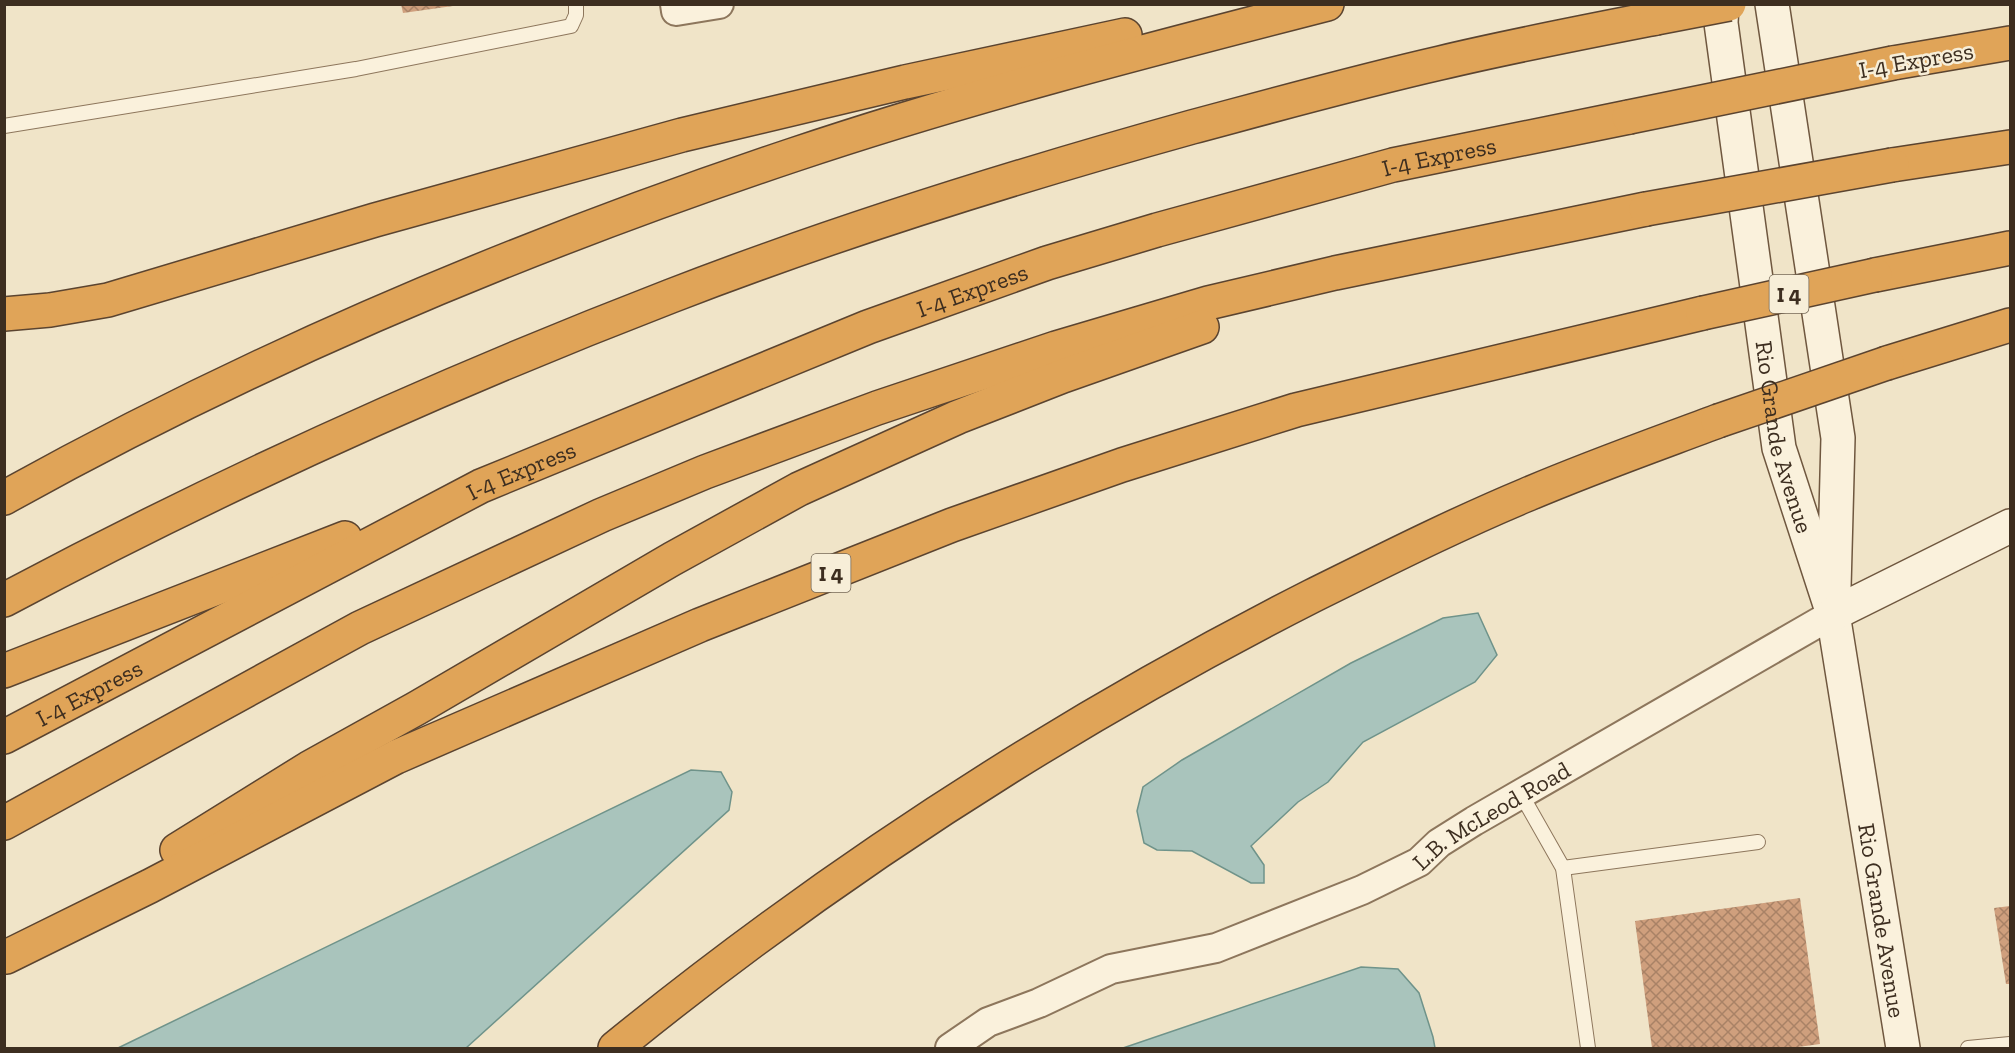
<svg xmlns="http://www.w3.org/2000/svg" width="2015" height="1053" viewBox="0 0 2015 1053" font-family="'Zilla Slab',serif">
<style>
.water{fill:#a9c4bc;stroke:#6f938a;stroke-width:1.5}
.building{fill:url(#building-cross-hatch)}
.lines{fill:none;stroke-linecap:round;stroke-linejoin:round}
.lane-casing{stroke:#8d765c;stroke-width:16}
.street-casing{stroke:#8d765c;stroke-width:32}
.secondary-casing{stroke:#6f573f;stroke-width:36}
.highway-casing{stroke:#5b4430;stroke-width:36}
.lane{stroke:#faf1dc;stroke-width:14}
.street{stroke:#faf1dc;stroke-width:28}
.secondary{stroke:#faf1dc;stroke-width:33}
.highway{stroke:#e0a458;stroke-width:33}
.highway-bridge-casing{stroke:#5b4430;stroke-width:36;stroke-linecap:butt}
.highway-bridge{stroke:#e0a458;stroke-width:33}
.labels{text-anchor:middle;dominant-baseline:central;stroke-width:5;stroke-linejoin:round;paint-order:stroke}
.shield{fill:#f7eed8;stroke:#756857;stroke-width:1.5}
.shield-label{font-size:22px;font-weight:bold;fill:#3d2e20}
.street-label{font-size:24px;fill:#3d2e20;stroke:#f7eed8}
</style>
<defs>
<pattern id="building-cross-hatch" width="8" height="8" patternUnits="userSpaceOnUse" patternTransform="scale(1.5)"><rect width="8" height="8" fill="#cf9f7d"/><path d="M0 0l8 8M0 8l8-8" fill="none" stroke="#a98266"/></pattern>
</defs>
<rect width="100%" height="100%" fill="#f0e4c8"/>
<g class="water">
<path d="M1478 613 1497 655 1475 682 1363 742 1328 782 1298 802 1251 846 1264 865V883H1251L1192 851 1157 850 1144 843 1137 811 1143 787 1182 760 1351 663 1443 618Z"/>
<path d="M691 770 721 772 732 792 729 810 466 1048H118Z"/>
<path d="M1361 967 1398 969 1419 993 1433 1037 1435 1048H1123Z"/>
</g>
<g class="building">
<path d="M401 4H453V6L403 13Z"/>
<path d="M1800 898 1820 1044 1791 1048H1652L1635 921Z"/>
<path d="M2010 906V984H2006L1994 908Z"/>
</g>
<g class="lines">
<defs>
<g id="lane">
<path d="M4 126 356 69 571 26 576 15V4"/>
<path d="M1521 794 1563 868 1588 1048"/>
<path d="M1563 868 1758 842"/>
<path d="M1968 1048 2010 1044"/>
</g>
<g id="street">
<path d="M675 4 676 11 719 4"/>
<path id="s1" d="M950 1048 988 1022 1039 1003 1111 969 1216 948 1362 890 1419 862 1439 843 1474 821 1833 614"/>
</g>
<g id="secondary">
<path id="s2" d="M1722 4 1721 23 1779 448 1833 614 1903 1048"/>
<path d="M1772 4 1838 438 1834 588"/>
<path d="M1833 614 2010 526"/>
</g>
<g id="highway">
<path d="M1893 63 2010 43"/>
<path d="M1892 165 2010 147"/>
<path d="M1875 275 2010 248"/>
<path d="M4 314 50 310 108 300 375 220 682 135 905 82 1125 35"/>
<path d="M1887 363 2010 325"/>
<path d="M4 498C255 358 521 246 793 155 969 96 1148 50 1327 4"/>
<path d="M4 600C220 485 443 384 671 296 841 230 1016 176 1192 127 1274 105 1357 82 1440 63 1511 46 1584 32 1656 18"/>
<path d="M4 671 345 538"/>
<path id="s3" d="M4 737 481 486 868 327 1047 263 1157 230 1393 165 1629 117"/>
<path d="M4 823 360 628 602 515 705 472 877 408 1056 348 1208 303 1335 273 1646 209"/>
<path d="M177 850 309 768 417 708 672 559 799 489 958 417 1063 376 1202 327"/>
<path d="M6 957 150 886 396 757 700 625 952 525 1122 465 1296 410 1703 313"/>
<path d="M615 1048C830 873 1064 722 1312 596 1383 561 1454 525 1526 495 1589 468 1654 445 1718 421"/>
</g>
</defs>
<use href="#lane" class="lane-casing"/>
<use href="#street" class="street-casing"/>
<use href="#secondary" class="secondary-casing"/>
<use href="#highway" class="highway-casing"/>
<use href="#lane" class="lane"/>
<use href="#street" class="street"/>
<use href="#secondary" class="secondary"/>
<use href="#highway" class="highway"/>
<defs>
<g id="highway-bridge">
<path d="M1656 18 1729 4"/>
<path d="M1629 117 1893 63"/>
<path d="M1646 209 1892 165"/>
<path d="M1703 313 1875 275"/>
<path d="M1718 421 1887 363"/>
</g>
</defs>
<use href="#highway-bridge" class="highway-bridge-casing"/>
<use href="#highway-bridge" class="highway-bridge"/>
</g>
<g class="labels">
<g class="shield">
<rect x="1769.5" y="275" width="39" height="38" rx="4.5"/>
<rect x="811.5" y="554" width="39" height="38" rx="4.5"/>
</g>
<g class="shield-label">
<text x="1789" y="294">I 4</text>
<text x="831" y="573">I 4</text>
</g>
<g class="street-label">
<text transform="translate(1916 60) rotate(-10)">I-4 Express</text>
<text stroke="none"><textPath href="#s3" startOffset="1554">I-4 Express</textPath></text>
<text stroke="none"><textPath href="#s3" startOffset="1068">I-4 Express</textPath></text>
<text stroke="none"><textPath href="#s2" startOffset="438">Rio Grande Avenue</textPath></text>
<text stroke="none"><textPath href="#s3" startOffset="582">I-4 Express</textPath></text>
<text stroke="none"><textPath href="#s3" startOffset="96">I-4 Express</textPath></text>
<text stroke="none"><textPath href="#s1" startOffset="594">L.B. McLeod Road</textPath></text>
<text stroke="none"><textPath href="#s2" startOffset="933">Rio Grande Avenue</textPath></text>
</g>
</g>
<rect width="2015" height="1053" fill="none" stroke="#3d2e20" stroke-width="12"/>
</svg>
